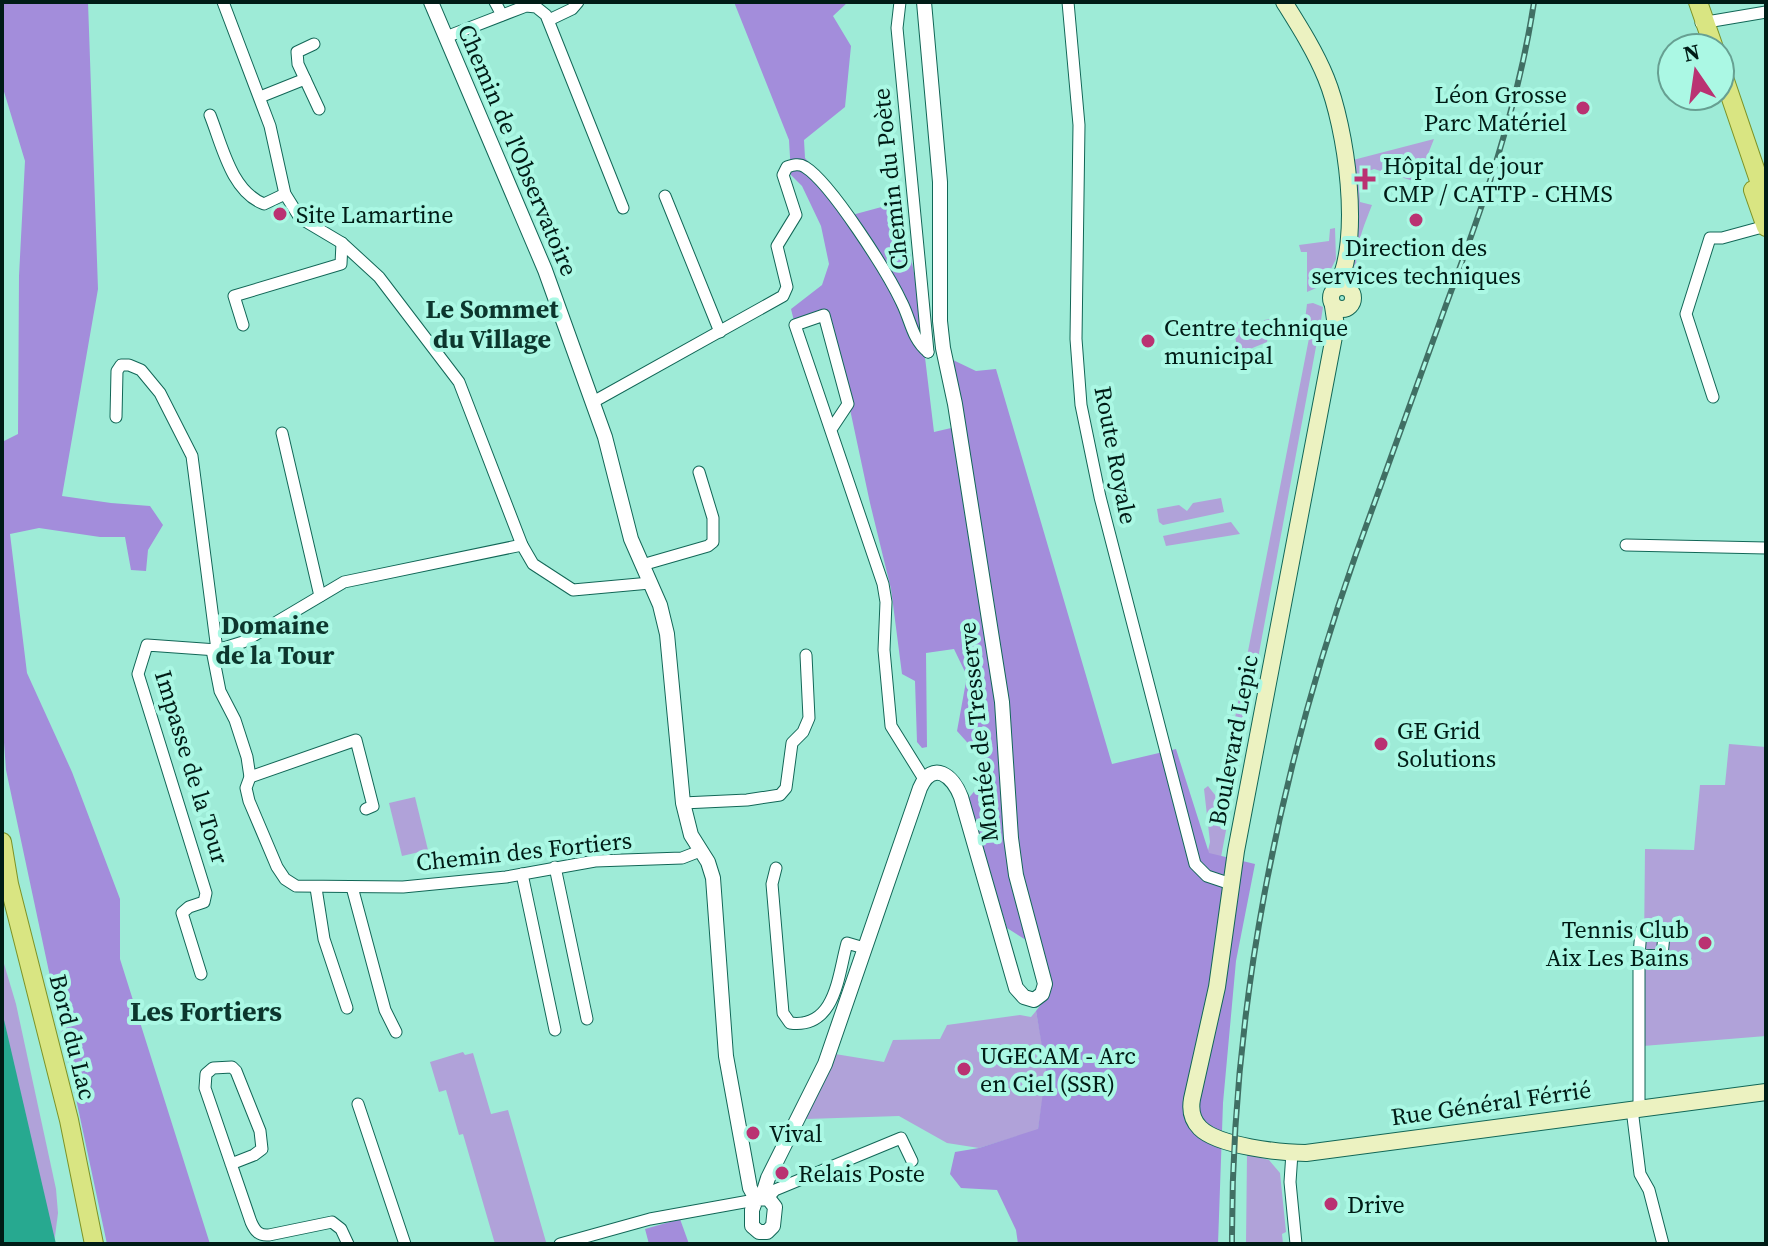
<svg xmlns="http://www.w3.org/2000/svg" width="1768" height="1246" viewBox="0 0 1768 1246" font-family="'Source Serif 4',serif">
<style>
.green{fill:#b0a2d9}
.forest{fill:#a38ddb}
.water{fill:#27a990}
.lines{fill:none;stroke-linecap:round;stroke-linejoin:round}
.minor-casing{stroke:#126757;stroke-width:13}
.tertiary-casing{stroke:#126757;stroke-width:16}
.secondary-casing{stroke:#126757;stroke-width:18}
.primary-casing{stroke:#7d9326;stroke-width:20}
.minor{stroke:#fff;stroke-width:11}
.tertiary{stroke:#fff;stroke-width:14}
.secondary{stroke:#ecf2c1;stroke-width:16}
.primary{stroke:#d9e582;stroke-width:18}
.rail-casing{stroke:#406f64;stroke-width:6}
.rail{stroke:#abf8e4;stroke-width:3;stroke-dasharray:9;stroke-linecap:butt}
.poi-dot{fill:#ba3272;stroke:#abf8e4;stroke-width:3}
.labels{text-anchor:middle;dominant-baseline:central;stroke-width:8;stroke-linejoin:round;paint-order:stroke}
.poi-label{font-size:24px;fill:#001c16;stroke:#abf8e4;text-anchor:start}
.street-label{font-size:24px;fill:#001c16;stroke:#abf8e4}
.neighbourhood-label{font-size:26px;font-weight:bold;fill:#0c362d;stroke:#abf8e4}
.quarter-label{font-size:28px;font-weight:bold;fill:#0c362d;stroke:#abf8e4}
</style>
<rect width="100%" height="100%" fill="#9eebd7"/>
<g class="green">
<path d="M1434 139 1417 182 1374 169 1358 175 1360 202 1372 205C1362 231 1350 257 1360 284L1357 287 1352 258 1358 226 1353 160Z"/>
<path d="M1335 228 1336 259 1323 285 1307 292V252H1301L1299 245 1329 241 1330 229Z"/>
<path d="M1313 303 1323 307 1321 320 1219 868 1206 859 1210 842 1204 789 1208 786 1219 800 1311 328 1305 320 1307 304Z"/>
<path d="M1271 319 1267 342 1238 354 1233 323 1250 321 1252 338H1265L1264 320Z"/>
<path d="M1221 498 1224 512 1163 525 1159 522 1157 509 1179 505 1187 511 1193 503Z"/>
<path d="M1231 522 1240 534 1166 546 1163 536Z"/>
<path d="M1729 744 1766 747V1036L1643 1046 1645 849 1694 850 1700 785H1725Z"/>
<path d="M415 797 428 850 402 856 389 803Z"/>
<path d="M2 957 16 1004 56 1189 58 1213 54 1244 2 1097Z"/>
<path d="M1036 1011 1047 1070 1038 1130 979 1148 947 1143 899 1116 806 1119 835 1054 884 1062 893 1040 940 1039 947 1025 1020 1015 1031 1017Z"/>
<path d="M463 1052 465 1055 473 1053 491 1114 508 1110 546 1242 538 1244H495L463 1134 459 1135 446 1090 439 1092 430 1062Z"/>
<path d="M1247 1154 1269 1160 1280 1173 1286 1232 1282 1234 1283 1244H1246Z"/>
</g>
<g class="forest">
<path d="M2 2H88L98 289 62 496 111 503 150 506 163 525 148 550 146 571 131 570 125 537H100L39 528 10 534 27 673 72 772 120 899V959L210 1244H107L6 770 2 715V442L18 434 19 276 25 161 2 85Z"/>
<path d="M734 2H848L833 16 851 46 845 107 804 140 805 158 852 215 900 202 916 283 934 432 964 425 953 360 976 371 996 369 1112 764 1176 749 1209 853 1255 864 1236 961 1223 1103 1218 1244H1018L1016 1230 997 1190 961 1188 950 1174 955 1152 979 1148 1038 1129 1046 1070 1036 1011 1051 991 1047 965 1029 942 1007 928 967 800 992 770 957 731 967 676 954 649 926 653 927 747 922 748 917 742 915 681 902 674 891 589 870 503 829 311 794 321 791 309 822 285 829 264 821 226 802 186 791 175 789 140Z"/>
<path d="M680 1219 689 1244H649L645 1229Z"/>
</g>
<path class="water" d="M2 1011 56 1244H2Z"/>
<g class="lines">
<defs>
<g id="minor">
<path d="M223 2 270 126 285 194 300 218 342 243 379 277 459 382 522 545 533 564 573 590 650 583"/>
<path d="M495 2 502 15"/>
<path d="M900 2 897 28 928 352"/>
<path d="M1068 2 1079 125 1076 339 1081 405 1100 497 1195 864 1207 876 1231 884"/>
<path d="M549 20 572 9 578 2"/>
<path d="M1701 23 1766 12"/>
<path d="M446 37 526 6 536 7 546 15 623 208"/>
<path d="M305 79 298 64 297 52 314 44"/>
<path d="M260 97 305 79 319 109"/>
<path d="M210 115C222 145 231 191 264 204L285 194"/>
<path d="M665 196 720 332"/>
<path d="M243 325 234 296 341 264 342 243"/>
<path d="M1713 397 1686 314 1710 238H1722L1766 226"/>
<path d="M593 402 783 296 787 287 777 246 796 215 783 175 787 167C793 165 799 163 805 167 831 183 888 273 902 303 911 321 912 339 928 352"/>
<path d="M116 417 117 371 121 365H129L141 370 160 393 192 456 217 650"/>
<path d="M832 428 848 404 824 315 795 325 883 584 886 602 884 650 891 726 924 779"/>
<path d="M282 433 320 596"/>
<path d="M1626 545 1766 548"/>
<path d="M642 565 708 546 713 542V518L699 472"/>
<path d="M212 650 220 691 235 720 247 757 250 777 246 788 249 801 277 867 285 879 296 886 403 887 506 877 595 861 682 858 700 851"/>
<path d="M250 777 356 740 373 806 366 809"/>
<path d="M683 803 747 800 780 795 786 788 792 743 803 732 809 718 806 655"/>
<path d="M555 867 587 1019"/>
<path d="M776 868 772 884 783 1013 790 1023C836 1029 838 975 847 943L864 948"/>
<path d="M522 874 555 1030"/>
<path d="M352 887 385 1010 396 1032"/>
<path d="M316 888 324 939 347 1008"/>
<path d="M201 974 182 913 189 907 204 902 206 893 138 674 147 645 217 650 243 642 344 582 522 545"/>
<path d="M358 1104 405 1244"/>
<path d="M1632 1109 1640 1174 1649 1190 1663 1244"/>
<path d="M1639 1109V955L1662 956 1664 935 1641 931 1639 955"/>
<path d="M1292 1153 1290 1182 1296 1244"/>
<path d="M231 1164 254 1155 262 1149 260 1131 236 1071 232 1067 213 1068 206 1074 205 1088 251 1222C255 1231 259 1236 269 1235L332 1222 341 1229 348 1244"/>
<path d="M768 1198 775 1190 901 1138 912 1161"/>
<path d="M560 1244 650 1219 755 1200"/>
</g>
<g id="tertiary">
<path d="M431 2 545 270 605 437 631 539 660 605 667 634 683 803 691 835 708 862 713 878 726 1056 750 1188 756 1199"/>
<path d="M762 1197 768 1178 825 1064 920 788C933 759 953 776 961 797L1016 988 1024 997 1034 1000 1042 994 1045 984 1016 875 1011 838 1002 702 955 404 943 348 940 321V182L924 2"/>
<path d="M768 1198 775 1207 773 1226 767 1232H759L752 1226V1210L756 1199Z"/>
</g>
<g id="secondary">
<path d="M1284 2C1299 26 1315 51 1326 78 1346 127 1363 241 1336 288"/>
<circle cx="1342" cy="298" r="11"/>
<path d="M1333 306 1336 326 1236 851 1217 987 1192 1099C1190 1110 1192 1120 1200 1128 1218 1146 1281 1153 1306 1153L1766 1092"/>
</g>
<g id="primary">
<path d="M1698 2 1714 48"/>
<path d="M1720 66 1766 201"/>
<path d="M1753 190 1766 227"/>
<path d="M2 842 9 884 69 1120 94 1244"/>
</g>
</defs>
<use href="#minor" class="minor-casing"/>
<use href="#tertiary" class="tertiary-casing"/>
<use href="#secondary" class="secondary-casing"/>
<use href="#primary" class="primary-casing"/>
<use href="#minor" class="minor"/>
<use href="#tertiary" class="tertiary"/>
<use href="#secondary" class="secondary"/>
<use href="#primary" class="primary"/>
<defs>
<path id="rail" d="M1232 1244C1231 1010 1278 775 1356 554 1386 471 1416 388 1446 305 1483 206 1518 108 1534 2"/>
</defs>
<use href="#rail" class="rail-casing"/>
<use href="#rail" class="rail"/>
</g>
<g class="poi-dot">
<circle cx="1583" cy="108" r="8"/>
<path d="M1361 167h8v8h8v8h-8v8h-8v-8h-8v-8h8z"/>
<circle cx="280" cy="214" r="8"/>
<circle cx="1416" cy="220" r="8"/>
<circle cx="1148" cy="341" r="8"/>
<circle cx="1381" cy="744" r="8"/>
<circle cx="1705" cy="943" r="8"/>
<circle cx="964" cy="1069" r="8"/>
<circle cx="753" cy="1133" r="8"/>
<circle cx="782" cy="1173" r="8"/>
<circle cx="1331" cy="1204" r="8"/>
</g>
<g class="labels">
<g class="poi-label">
<text x="1567" y="94" text-anchor="end">Léon Grosse<tspan x="1567" dy="28">Parc Matériel</tspan></text>
<text x="1383" y="165">Hôpital de jour<tspan x="1383" dy="28">CMP / CATTP - CHMS</tspan></text>
<text x="296" y="214">Site Lamartine</text>
<text x="1416" y="247" text-anchor="middle">Direction des<tspan x="1416" dy="28">services techniques</tspan></text>
<text x="1164" y="327">Centre technique<tspan x="1164" dy="28">municipal</tspan></text>
<text x="1397" y="730">GE Grid<tspan x="1397" dy="28">Solutions</tspan></text>
<text x="1689" y="929" text-anchor="end">Tennis Club<tspan x="1689" dy="28">Aix Les Bains</tspan></text>
<text x="980" y="1055">UGECAM - Arc<tspan x="980" dy="28">en Ciel (SSR)</tspan></text>
<text x="769" y="1133">Vival</text>
<text x="798" y="1173">Relais Poste</text>
<text x="1347" y="1204">Drive</text>
</g>
<g class="street-label">
<text transform="translate(518 150) rotate(67)">Chemin de l'Observatoire</text>
<text transform="translate(890 179) rotate(-96)">Chemin du Poète</text>
<text transform="translate(1116 455) rotate(79)">Route Royale</text>
<text transform="translate(978 732) rotate(-96)">Montée de Tresserve</text>
<text transform="translate(1233 740) rotate(-79)">Boulevard Lepic</text>
<text transform="translate(192 767) rotate(73)">Impasse de la Tour</text>
<text transform="translate(524 851) rotate(-6)">Chemin des Fortiers</text>
<text transform="translate(73 1037) rotate(76)">Bord du Lac</text>
<text transform="translate(1491 1103) rotate(-8)">Rue Général Férrié</text>
</g>
<g class="neighbourhood-label">
<text x="492" y="309">Le Sommet<tspan x="492" dy="30">du Village</tspan></text>
<text x="275" y="625">Domaine<tspan x="275" dy="30">de la Tour</tspan></text>
</g>
<g class="quarter-label">
<text x="206" y="1011">Les Fortiers</text>
</g>
</g>
<rect width="1768" height="1246" fill="none" stroke="#001c16" stroke-width="8"/>
<g transform="translate(1696 72) rotate(347)"><circle r="38" fill="#abf8e4" stroke="#67a092" stroke-width="2"/>
<path d="M0-6L14 30L0 20L-14 30Z" fill="#ba3272"/>
<text y="-12" font-size="22" font-weight="bold" text-anchor="middle" fill="#001c16">N</text>
</g>
</svg>
